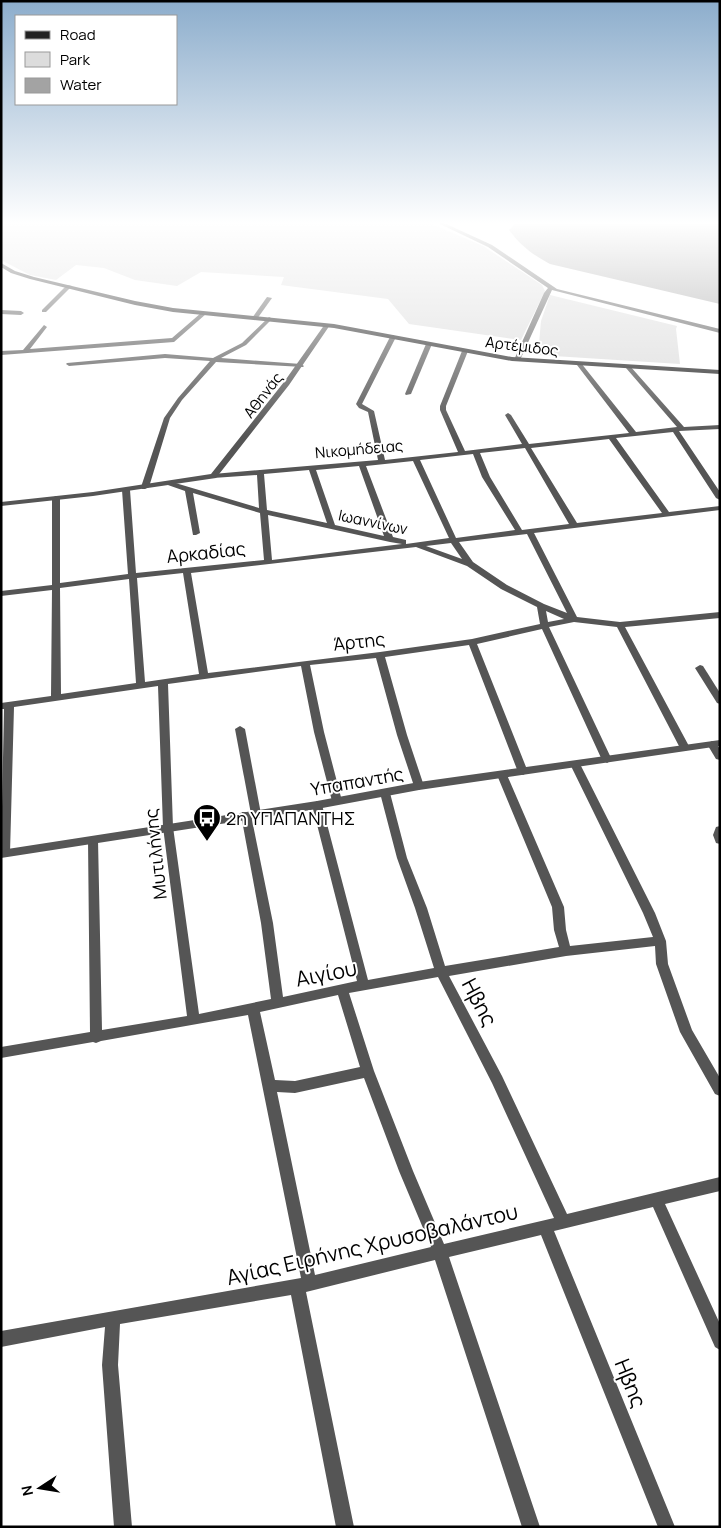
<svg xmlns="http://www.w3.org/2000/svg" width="721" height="1528" viewBox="0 0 721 1528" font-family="Manrope,sans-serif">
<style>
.green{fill:#dcdcdc}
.water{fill:#a3a3a3}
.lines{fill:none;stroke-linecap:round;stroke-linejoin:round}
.minor{fill:#555;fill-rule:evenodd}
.tertiary{fill:#555;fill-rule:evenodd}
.secondary{fill:#222;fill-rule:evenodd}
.labels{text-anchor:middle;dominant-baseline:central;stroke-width:4;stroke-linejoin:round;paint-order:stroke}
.far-street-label{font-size:15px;fill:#000;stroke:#fff}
.street-label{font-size:18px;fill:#000;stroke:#fff}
.poi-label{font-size:18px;fill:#000;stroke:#fff;text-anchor:start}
.near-street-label{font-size:21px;fill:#000;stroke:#fff}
</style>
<rect width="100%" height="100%" fill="#fff"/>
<g class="green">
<path d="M1 223H430L483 246 542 285 545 291 521 340 409 324 388 299 281 285 284 277 201 272 177 286 135 280 104 268 76 265 56 280 30 275 1 260Z"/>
<path d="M550 295 677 326 676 329 680 364 538 355 541 321Z"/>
</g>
<path class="water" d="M516 223H720V304L550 264C533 255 521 246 509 230Z"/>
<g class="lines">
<g class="minor">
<path d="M438 223H444L492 245 557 289 720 329V333L552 290 520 360 515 361 514 360 544 293 548 288 488 247Z"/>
<path d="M67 285 72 286 46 312H42V310Z"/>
<path d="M267 297 272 298 257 319H253L252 318Z"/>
<path d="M1 310 21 311 24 313 21 315 1 314Z"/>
<path d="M201 313 206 314 174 342 1 355V351L23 350 44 325 47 327 30 349 172 338Z"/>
<path d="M269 317 271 318V320L246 345 221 358 301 364 304 366 303 367 216 362 182 400 170 418 149 487 145 489H142L141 487 164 418 178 398 210 361 165 358 69 366 66 364 67 363 165 354 213 358 242 343Z"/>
<path d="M393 335 396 337 362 404 374 411 385 460 458 452 440 410V406L462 351 465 349 468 351 446 406V410L465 451 522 444 505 415 508 413 511 415 529 444 629 433 577 365 576 364 579 362 581 363 636 432 677 427 626 368V366H630L684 427 720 425V429L679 431 720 492V500L716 498 673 432 616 438 669 512 720 506V510L534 533 577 617 620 622 720 612V618L625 627 690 748 685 751 680 748 617 627 574 622 549 627 612 760 607 763 602 760 542 629 477 644 528 772 523 775 518 772 469 645 385 657 407 735 424 786 419 790 414 786 397 735 376 658 310 665 324 732 342 801 337 805 332 801 314 732 301 666 168 684 173 827 199 1014 271 999 261 923 241 815 242 812H250L251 815 273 923 283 997 357 981 312 805 317 801 322 805 368 980 434 968 415 908 397 858 380 793 385 789 390 793 407 858 427 908 445 966 559 947 554 930 552 907 497 775 502 772 507 775 564 907 566 930 570 946 653 937 643 913 570 764 571 762H579L655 913 666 941 668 964 692 1030 720 1078V1096L715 1094 680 1032 656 964 655 946 566 956 449 976 502 1076 567 1214 720 1177V1191L665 1204 720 1324V1350L715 1347 653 1207 554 1231 675 1527H658L541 1235 449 1257 540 1527H522L435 1260 306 1292 354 1527H336L291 1295 120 1324 118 1365 132 1527H114L102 1365 105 1327 1 1347V1331L301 1278 248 1015 101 1041 96 1043 93 1042 1 1058V1047L90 1032 88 840 89 837H97L98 840 102 1030 187 1016 163 827 158 686 14 707 10 853 9 856H1L4 709H1V703L51 696 52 590 1 596V591L52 585V498L56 496 60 498V583L128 574 122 490 126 488 130 490 136 573 264 560 260 513 193 493 200 533 196 535H193L185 491 165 484 169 482H172L259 508 257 475 213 478 209 476 213 474 378 460 368 412 359 408 356 404 390 337ZM609 439 662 513 577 523 531 448ZM525 448 569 524 522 530 490 477 480 453ZM473 454 482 477 515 530 456 538 420 460ZM413 461 449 538 406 544V540L393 537 366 466ZM359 466 384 536 335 525 316 470ZM309 470 327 523 267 510 264 474ZM268 515 390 542 402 544 272 560ZM527 534 567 613 544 604 507 585 473 562 459 542ZM451 543 462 559 426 546ZM416 547 467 566 501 589 537 607 540 624 472 639 380 652 208 673 191 573ZM183 573 199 674 145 682 137 578ZM129 579 136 683 61 694 60 588ZM546 611 564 619 548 622ZM438 977 492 1083 554 1218 444 1244 413 1171 374 1071 349 993ZM338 995 360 1067 295 1081 275 1080 260 1012ZM364 1078 399 1171 431 1247 315 1275 277 1092 295 1093Z"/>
<path d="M429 342 432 344 411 394 406 395 405 394 426 344Z"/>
<path d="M700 665 703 666 720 693V704L717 703 695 668Z"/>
<path d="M240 726 245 729 261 814 260 817H252L251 814 235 729Z"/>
<path d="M712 741 715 742 720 749V760L716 759 707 744Z"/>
<path d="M720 826V844L716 843 713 835 716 827Z"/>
</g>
<g class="tertiary">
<path d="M325 324 330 325 289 385 216 478 93 496 1 506V502L93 492 211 474 284 382Z"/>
<path d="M720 740V746L419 790 317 809 1 858V850L317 801 419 782Z"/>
</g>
<path class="secondary" d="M1 263 15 271 34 277 135 301 173 308 334 324 512 357 720 370V374L512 361 334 328 173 312 135 305 30 279 11 273 1 267Z"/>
</g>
<linearGradient id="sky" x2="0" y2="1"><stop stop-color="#8cadcc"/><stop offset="0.51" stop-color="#fff"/><stop offset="1" stop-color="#fff" stop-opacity="0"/></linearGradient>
<rect width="721" height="437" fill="url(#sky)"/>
<defs>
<symbol id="bus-pin" viewBox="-11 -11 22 30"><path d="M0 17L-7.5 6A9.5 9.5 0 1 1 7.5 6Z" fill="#000" stroke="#fff"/><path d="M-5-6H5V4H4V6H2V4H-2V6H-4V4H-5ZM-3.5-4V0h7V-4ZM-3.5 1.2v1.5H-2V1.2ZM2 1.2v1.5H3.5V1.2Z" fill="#fff"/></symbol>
</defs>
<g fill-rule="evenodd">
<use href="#bus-pin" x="191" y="802" width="32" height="43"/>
</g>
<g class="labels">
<g class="far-street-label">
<text transform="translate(522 346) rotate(7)">Αρτέμιδος</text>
<text transform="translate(263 395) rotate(-52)">Αθηνάς</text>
<text transform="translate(359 449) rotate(-5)">Νικομήδειας</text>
<text transform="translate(373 522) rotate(12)">Ιωαννίνων</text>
</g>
<g class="street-label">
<text transform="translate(206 552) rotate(-6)">Αρκαδίας</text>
<text transform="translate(359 641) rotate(-6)">Άρτης</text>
<text transform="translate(357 781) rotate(-10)">Υπαπαντής</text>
<text transform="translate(155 854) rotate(-96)">Μυτιλήνης</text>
</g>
<g class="poi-label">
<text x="226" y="818">2η ΥΠΑΠΑΝΤΗΣ</text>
</g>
<g class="near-street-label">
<text transform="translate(326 973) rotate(-11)">Αιγίου</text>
<text transform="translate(480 1002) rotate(62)">Ηβης</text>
<text transform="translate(372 1244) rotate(-13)">Αγίας Ειρήνης Χρυσοβαλάντου</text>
<text transform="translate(631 1383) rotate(68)">Ηβης</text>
</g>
</g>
<rect width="721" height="1528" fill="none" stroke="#000000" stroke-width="5"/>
<rect x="15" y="15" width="162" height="90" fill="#ffffff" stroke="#999999"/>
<rect x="25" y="31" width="25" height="8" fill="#222222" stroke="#999999"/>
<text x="60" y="40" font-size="15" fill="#000000">Road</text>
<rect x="25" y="52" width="25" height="15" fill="#dcdcdc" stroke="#999999"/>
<text x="60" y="65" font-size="15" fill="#000000">Park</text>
<rect x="25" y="78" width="25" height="15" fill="#a3a3a3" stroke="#999999"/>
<text x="60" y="90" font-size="15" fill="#000000">Water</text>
<g transform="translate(40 1488) rotate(258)" stroke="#ffffff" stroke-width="4" paint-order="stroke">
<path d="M0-4L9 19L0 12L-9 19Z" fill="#000000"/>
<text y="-8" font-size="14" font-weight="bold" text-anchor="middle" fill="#000000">N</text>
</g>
</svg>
